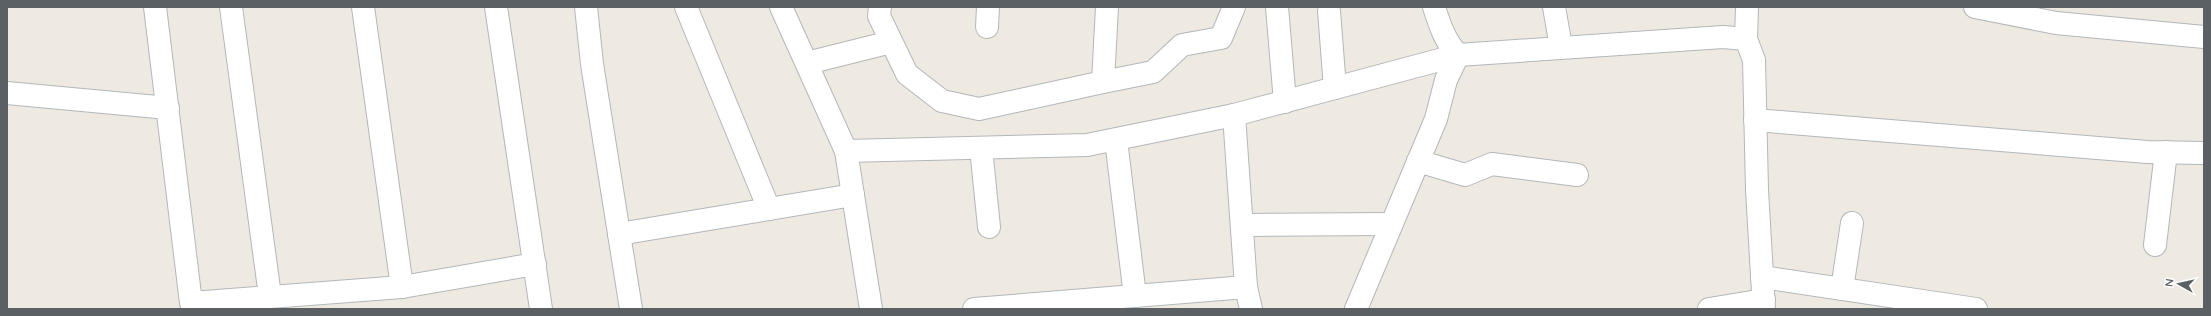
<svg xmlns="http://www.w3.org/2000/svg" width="2211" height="316" viewBox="0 0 2211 316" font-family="Quicksand,sans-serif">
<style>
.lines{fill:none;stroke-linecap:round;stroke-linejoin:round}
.minor-casing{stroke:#b3b7ba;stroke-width:24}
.minor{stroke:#fff;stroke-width:22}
</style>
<rect width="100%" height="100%" fill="#eeeae2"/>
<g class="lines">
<defs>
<g id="minor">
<path d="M155 7 191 303 402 287 535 264"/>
<path d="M231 7 270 296"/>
<path d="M363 7 402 287"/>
<path d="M496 7 541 309"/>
<path d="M586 7 592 64 631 309"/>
<path d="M686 7 769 209"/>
<path d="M781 7 846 151 1087 145 1234 115 1458 55"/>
<path d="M880 7 879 16 907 74 942 101 979 109 1103 82"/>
<path d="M1107 7 1103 82 1153 72 1182 45 1221 38 1234 7"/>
<path d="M1277 7 1285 102"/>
<path d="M1434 7C1440 26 1445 41 1458 55L1723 37 1746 39 1754 60 1757 190 1764 309"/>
<path d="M1554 7 1561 47"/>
<path d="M1975 7 2056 23 2204 37"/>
<path d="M1329 11 1335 88"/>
<path d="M987 27 988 7"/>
<path d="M1746 39 1747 7"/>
<path d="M807 63 891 42"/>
<path d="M7 93 168 108"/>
<path d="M1755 120 2147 152 2204 153"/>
<path d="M1116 140 1135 296"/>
<path d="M981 148 989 227"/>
<path d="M846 151 871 309"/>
<path d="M1418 161 1465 175 1492 164 1577 175"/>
<path d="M1242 225 1391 224"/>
<path d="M619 234 853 195"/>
<path d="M2155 245 2166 152"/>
<path d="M1762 277 1976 309"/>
<path d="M1246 287 1251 309"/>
<path d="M1842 289 1852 223"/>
<path d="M974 309 1246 287 1234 115"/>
<path d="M1356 309 1436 119 1446 80 1458 55"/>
<path d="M1709 309 1764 300"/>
</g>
</defs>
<use href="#minor" class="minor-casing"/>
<use href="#minor" class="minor"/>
</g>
<rect width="2211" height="316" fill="none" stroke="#5a6064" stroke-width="16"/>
<g transform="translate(2179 284) rotate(278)" stroke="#ffffff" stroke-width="3" paint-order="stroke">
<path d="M0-3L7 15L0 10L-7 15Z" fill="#5a6064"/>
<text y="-6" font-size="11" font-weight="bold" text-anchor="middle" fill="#5a6064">N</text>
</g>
</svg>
